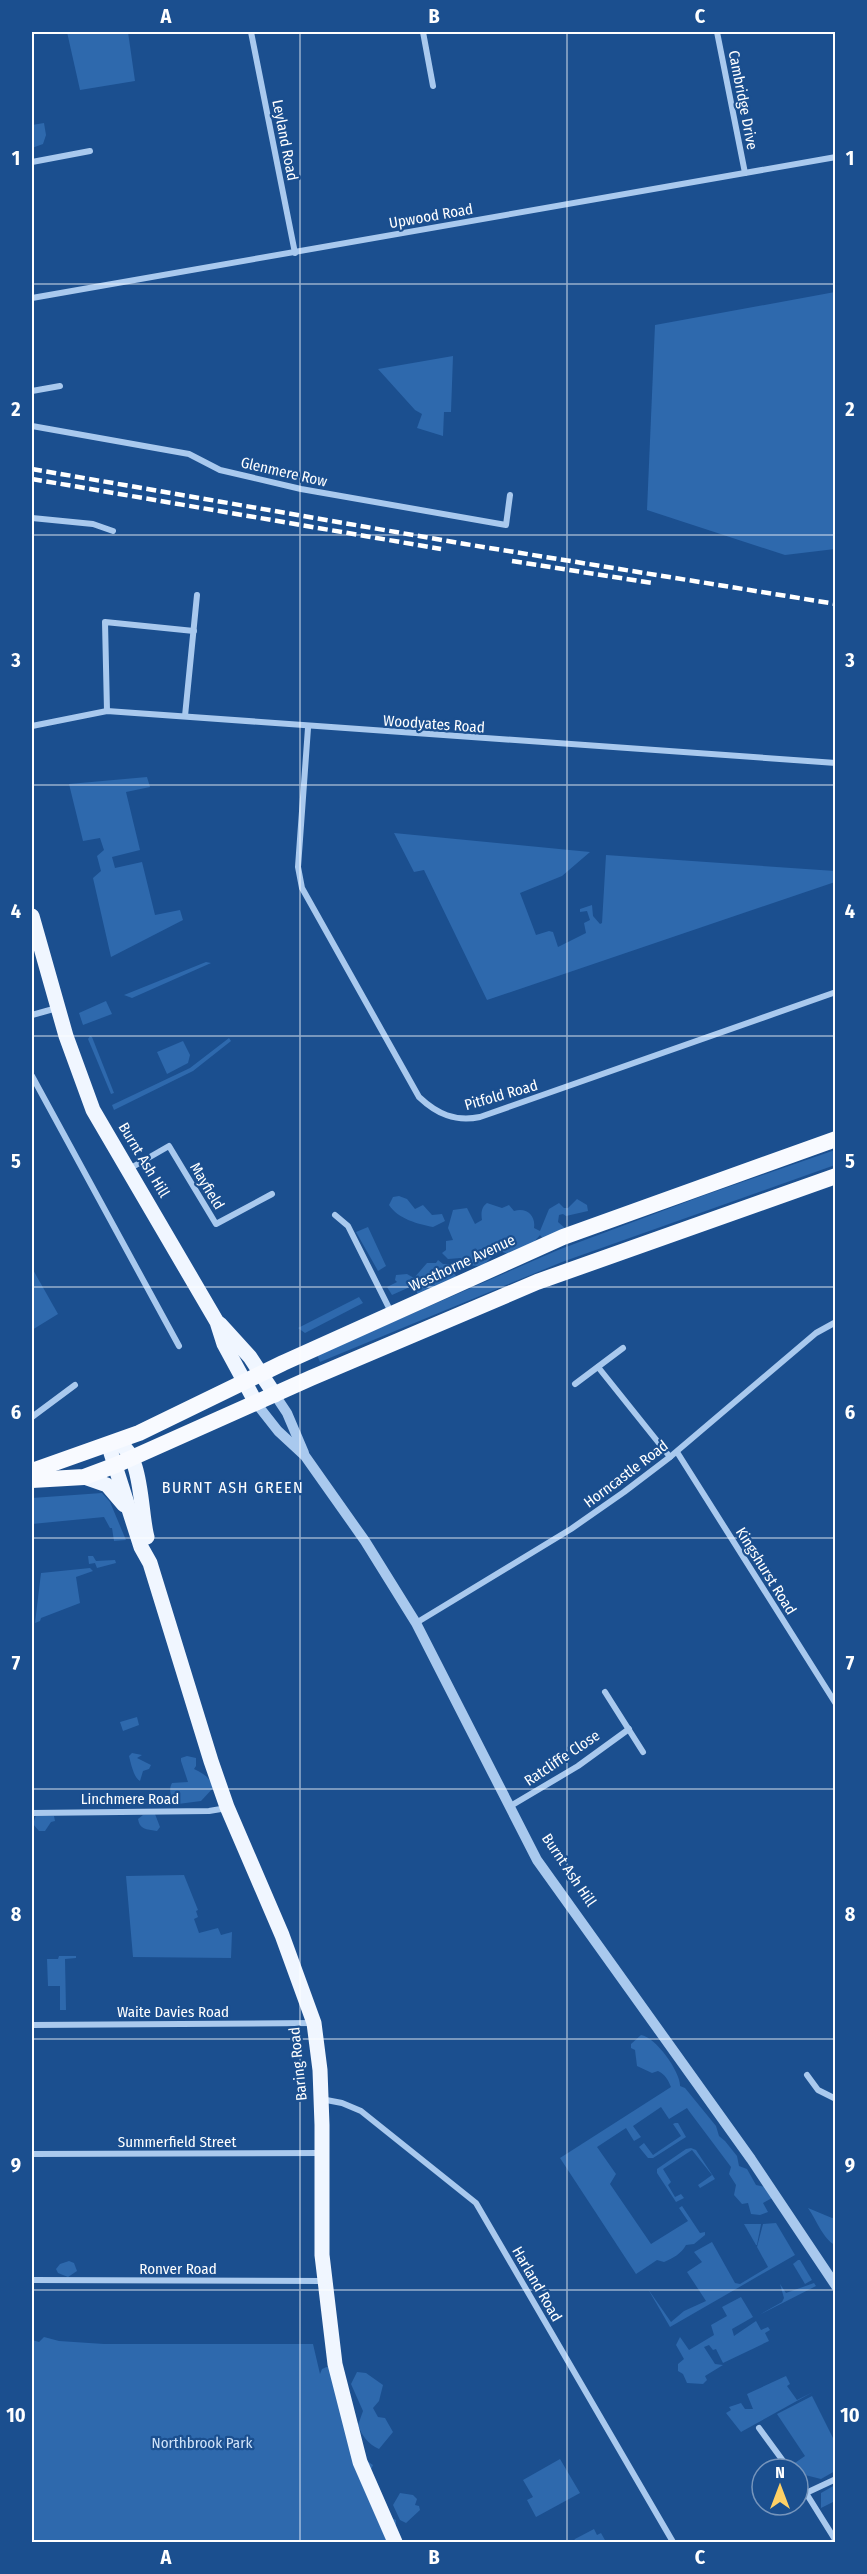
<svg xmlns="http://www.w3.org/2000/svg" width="867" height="2574" viewBox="0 0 867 2574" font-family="'Fira Sans Condensed',sans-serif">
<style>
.green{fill:#2e69ad}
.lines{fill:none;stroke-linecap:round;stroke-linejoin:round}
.minor{stroke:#a9c9ee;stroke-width:6}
.tertiary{stroke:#a9c9ee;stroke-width:10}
.primary{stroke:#f0f6ff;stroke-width:15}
.trunk{stroke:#f8faff;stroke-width:16}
.rail{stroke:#fff;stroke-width:4.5;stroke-dasharray:10 4.5;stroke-linecap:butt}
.grid{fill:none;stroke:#fff;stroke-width:1.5;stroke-opacity:0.55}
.labels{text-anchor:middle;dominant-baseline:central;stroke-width:4.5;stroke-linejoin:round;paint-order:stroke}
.street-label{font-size:15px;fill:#fff;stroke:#1b4f8f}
.park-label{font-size:15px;fill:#cfe3fa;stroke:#1b4f8f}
.neighbourhood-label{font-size:16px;letter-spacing:1.5px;fill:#fff;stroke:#1b4f8f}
.neatline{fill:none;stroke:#fff;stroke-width:2}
.grid-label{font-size:20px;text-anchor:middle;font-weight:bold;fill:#fff}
</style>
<rect width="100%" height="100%" fill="#1b4f8f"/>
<g class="green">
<path d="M67 32H128L135 81 80 90Z"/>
<path d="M44 123 46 135 43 144 32 148V125Z"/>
<path d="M835 292V549L785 555 647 510 655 325Z"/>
<path d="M453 356 451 412H444L443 436 417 428 422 414 415 410 378 369Z"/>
<path d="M147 777 150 787 126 792 140 850 112 857 115 868 142 862 155 915 180 910 183 920 111 957 93 878 101 871 97 856 104 850 100 838 83 841 69 784Z"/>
<path d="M394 833 590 852 562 876 520 893 536 935 549 931 553 932 558 947 586 933 584 923 590 920 587 911 580 912V909L592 905 593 916 600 924 602 923 606 855 835 871V882L487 1000 424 870 414 872Z"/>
<path d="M206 962 211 963 132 998 124 995Z"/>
<path d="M106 1001 112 1014 83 1025 79 1013Z"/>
<path d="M90 1036 92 1037 114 1093 111 1094 88 1039Z"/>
<path d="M229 1038 231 1041 193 1071 114 1110 112 1105 190 1068Z"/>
<path d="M183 1041 190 1055 188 1063 167 1074 157 1052Z"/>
<path d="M835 1150V1165L562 1262 320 1362 317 1355 558 1250 705 1195Z"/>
<path d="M399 1196 407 1199 415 1209 423 1205 432 1215 442 1214 445 1221 433 1227C418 1224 398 1219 389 1205L393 1197Z"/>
<path d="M577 1199 587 1205 588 1211 566 1216 563 1214 559 1215 558 1222 566 1229 543 1239 540 1235 534 1242 508 1254 500 1251C483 1261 488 1271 463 1263L461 1258 448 1259 442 1253 446 1250V1241L453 1240 448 1228 453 1210 467 1208 475 1224 482 1220C481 1214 481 1207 487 1203L502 1208 509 1205 514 1211C526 1207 536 1215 534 1228L540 1231 549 1209 559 1203 564 1208H568Z"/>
<path d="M368 1227 386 1266 378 1271 356 1232Z"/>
<path d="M438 1260 443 1264H448L453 1267 456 1277 418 1294 412 1286 392 1295 387 1287 397 1282 395 1280 396 1275 407 1274 414 1278 427 1263H436Z"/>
<path d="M32 1268 58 1314 32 1330Z"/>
<path d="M359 1297 363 1303 305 1333 298 1328Z"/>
<path d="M102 1493 110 1502 126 1540 114 1541 112 1528H110L104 1517 32 1524V1498Z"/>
<path d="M88 1556H93L96 1561 115 1560 116 1563 97 1568 95 1563 89 1564Z"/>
<path d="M90 1568 93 1571 76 1577 80 1603 41 1618 40 1621 35 1623 41 1573Z"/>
<path d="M137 1717 139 1725 123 1731 120 1722Z"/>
<path d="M132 1753 142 1755 137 1758 151 1765 149 1769 143 1771 140 1781C134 1778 131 1764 129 1756Z"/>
<path d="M187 1756 196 1758V1766L194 1769C203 1773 210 1778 214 1787L201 1801 178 1804C171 1799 168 1790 172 1783L188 1782 181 1761V1758Z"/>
<path d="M155 1814 160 1827 157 1831C149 1829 140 1831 138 1819L143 1815Z"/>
<path d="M36 1815 54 1816 55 1821 51 1822 45 1831H39L33 1824Z"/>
<path d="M184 1875 198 1910 196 1911 198 1917 194 1919 199 1933 218 1928 221 1935 232 1932 231 1958 133 1957 126 1876Z"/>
<path d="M59 1956H76V1958L65 1959 66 2010H60V1986H48L47 1959H58Z"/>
<path d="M641 2035C656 2037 681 2073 680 2086L685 2088 716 2126 719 2136 725 2141 737 2156 739 2166 747 2169 756 2185 765 2187 772 2198 763 2203 768 2212 760 2215 751 2214 748 2203 742 2204 734 2195 736 2185 729 2174 731 2167 689 2111 687 2108 669 2119 661 2107 633 2126 641 2137 634 2141 626 2128 597 2147 616 2174 610 2184 651 2244 688 2221 679 2208 682 2206 700 2233 705 2232V2235L694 2244 686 2245C681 2254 673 2258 664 2262L657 2260 636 2274 560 2158 671 2087C668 2080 666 2075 658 2071L652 2073 637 2066 635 2050 631 2048V2044Z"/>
<path d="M675 2123H678L686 2137 653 2158H648L639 2147 644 2143 653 2155 681 2136 673 2124Z"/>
<path d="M691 2148 696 2150 715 2179 700 2188 698 2185 712 2175 692 2150 663 2169 671 2182 668 2185 675 2197 681 2194 684 2198 676 2202 657 2173V2169L686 2149Z"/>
<path d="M808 2208 832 2218 835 2217V2245C823 2239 816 2219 808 2208Z"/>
<path d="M776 2223 795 2255 670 2327 648 2289 671 2322 684 2311 706 2301 687 2272 702 2262 694 2252 712 2242 735 2283 740 2284 768 2267 757 2247 763 2224Z"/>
<path d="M744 2224H761L757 2245H756Z"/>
<path d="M798 2260H800L812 2280 805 2284 793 2264Z"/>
<path d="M69 2261 74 2263 77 2271 68 2277 58 2273 56 2269 60 2264Z"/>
<path d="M814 2283 816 2286 759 2315 782 2302 784 2298 780 2284 786 2293Z"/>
<path d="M741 2297 753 2317 732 2329 734 2336 756 2321 761 2330 768 2327 770 2330 765 2333 769 2341 723 2363 716 2349 713 2350 709 2345 704 2347 715 2364 723 2365 705 2376 707 2380 703 2384 687 2383 683 2374 678 2371V2364L684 2359 676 2345 680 2337 689 2350 714 2335 711 2325 727 2316 722 2307Z"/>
<path d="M44 2337 59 2341 104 2344H313L320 2374 322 2369 329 2366 364 2459 373 2465 369 2474 389 2517 396 2520V2525L393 2529 397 2542H32V2340L39 2342Z"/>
<path d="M357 2372 366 2373 383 2385 379 2401 373 2408 378 2417 385 2418 393 2432 379 2449C368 2444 362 2436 358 2425L363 2411 351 2384Z"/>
<path d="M786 2376 790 2384 787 2386 797 2400 813 2392 741 2432 726 2413 731 2410 729 2407 741 2403 745 2409H753L747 2394Z"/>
<path d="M812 2396 835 2442V2471L821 2479 801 2474 792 2465 805 2456 777 2414Z"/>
<path d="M560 2459 580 2493 536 2517 527 2500 533 2497 523 2480Z"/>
<path d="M835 2485V2501L821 2508V2493Z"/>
<path d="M400 2493 413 2495 417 2499 415 2505 419 2506 420 2510 406 2523 400 2520 393 2505Z"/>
<path d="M594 2529 597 2535 601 2533 606 2542H610H573L575 2539Z"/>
</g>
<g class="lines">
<g class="minor">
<path d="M251 32 295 253"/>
<path d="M423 32 433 86"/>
<path d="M717 32 745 173"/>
<path d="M32 162 90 151"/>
<path d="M32 298 836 157"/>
<path d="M32 391 60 386"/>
<path d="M32 426 189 454 220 470 301 489 506 525 510 495"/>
<path d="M32 518 93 524 113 531"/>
<path d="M107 711 105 622 194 631"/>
<path d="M185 716 197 595"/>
<path d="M32 726 107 711 836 763"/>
<path d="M308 728 298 867 302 888 419 1097C437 1114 455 1122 480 1117L836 992"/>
<path d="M32 1015 57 1008"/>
<path d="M32 1076 179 1346"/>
<path d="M129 1169 169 1146 216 1224 272 1194"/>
<path d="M335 1215 348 1226 391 1312"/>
<path d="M598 1367 670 1457"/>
<path d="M575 1384 623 1348"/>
<path d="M32 1417 75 1385"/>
<path d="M677 1452 836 1704"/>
<path d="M416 1623 571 1529 624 1492 670 1457 816 1333 836 1322"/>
<path d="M605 1692 643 1752"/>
<path d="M509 1807 578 1766 629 1729"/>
<path d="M32 1813 209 1811 227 1808"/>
<path d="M32 2025 313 2023"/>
<path d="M807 2075 818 2090 836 2099"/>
<path d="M321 2099 342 2103 361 2111 476 2203 673 2542"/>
<path d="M32 2154 322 2153"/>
<path d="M32 2280 324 2281"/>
<path d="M759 2428 789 2469"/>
<path d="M798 2482 806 2493 836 2479"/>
<path d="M806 2493 836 2541"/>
</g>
<g class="tertiary">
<path d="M275 1395 287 1413 304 1453"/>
<path d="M256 1403 278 1431 305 1456 365 1541 416 1623 537 1860 751 2159 836 2286"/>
</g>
<g class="primary">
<path d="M32 916 66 1036 93 1110 217 1322 224 1344 256 1403"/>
<path d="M220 1324 250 1357 275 1395"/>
<path d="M113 1443 111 1453 141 1547 150 1563 211 1761 227 1807 282 1935 314 2023 320 2070 322 2125V2255L335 2364 360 2462 395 2542"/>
<path d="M115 1443C143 1448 140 1513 147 1537"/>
<path d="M84 1477 107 1485 124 1505"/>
</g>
<g class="trunk">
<path d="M32 1471 139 1433 283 1363 563 1237 836 1139"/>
<path d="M32 1480 84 1477 116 1465 311 1378 537 1282 836 1176"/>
</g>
<g class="rail">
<path d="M32 469 465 544 836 604"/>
<path d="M32 479 441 549"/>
<path d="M512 561 652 583"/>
</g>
</g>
<path class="grid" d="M300 32V2542M567 32V2542M32 284H836M32 535H836M32 785H836M32 1036H836M32 1287H836M32 1538H836M32 1789H836M32 2039H836M32 2290H836"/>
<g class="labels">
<g class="street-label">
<text transform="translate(743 100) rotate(79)">Cambridge Drive</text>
<text transform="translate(285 140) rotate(79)">Leyland Road</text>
<text transform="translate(431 216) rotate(-10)">Upwood Road</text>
<text transform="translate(284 472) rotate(13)">Glenmere Row</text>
<text transform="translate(434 724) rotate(4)">Woodyates Road</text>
<text transform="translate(501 1095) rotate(-16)">Pitfold Road</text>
<text transform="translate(144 1160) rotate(59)">Burnt Ash Hill</text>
<text transform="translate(207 1186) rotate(59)">Mayfield</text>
<text transform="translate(462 1263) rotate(-25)">Westhorne Avenue</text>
<text transform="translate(626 1474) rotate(-37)">Horncastle Road</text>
<text transform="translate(766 1571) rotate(58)">Kingshurst Road</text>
<text transform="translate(562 1758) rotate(-34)">Ratcliffe Close</text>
<text x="130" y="1799">Linchmere Road</text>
<text transform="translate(569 1870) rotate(56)">Burnt Ash Hill</text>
<text x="173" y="2012">Waite Davies Road</text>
<text transform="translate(298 2064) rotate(-96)">Baring Road</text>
<text x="177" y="2142">Summerfield Street</text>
<text x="178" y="2269">Ronver Road</text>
<text transform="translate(537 2284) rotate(60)">Harland Road</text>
</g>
<g class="park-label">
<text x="202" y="2443">Northbrook Park</text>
</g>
<g class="neighbourhood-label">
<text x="233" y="1487">BURNT ASH GREEN</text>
</g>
</g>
<rect width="867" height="2574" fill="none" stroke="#1b4f8f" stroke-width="66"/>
<g transform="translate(780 2487)"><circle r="28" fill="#1b4f8f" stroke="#7695bc" stroke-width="1.5"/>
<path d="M0-4.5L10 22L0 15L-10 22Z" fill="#ffd166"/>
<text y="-9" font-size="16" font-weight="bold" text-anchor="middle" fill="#ffffff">N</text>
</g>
<rect x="33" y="33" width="801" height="2508" class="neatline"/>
<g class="grid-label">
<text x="166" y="23">A</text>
<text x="434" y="23">B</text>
<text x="700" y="23">C</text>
<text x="16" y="165">1</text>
<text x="850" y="165">1</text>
<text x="16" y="416">2</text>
<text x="850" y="416">2</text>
<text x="16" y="667">3</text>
<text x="850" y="667">3</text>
<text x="16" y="918">4</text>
<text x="850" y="918">4</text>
<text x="16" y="1168">5</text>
<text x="850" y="1168">5</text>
<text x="16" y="1419">6</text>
<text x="850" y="1419">6</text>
<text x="16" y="1670">7</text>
<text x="850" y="1670">7</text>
<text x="16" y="1921">8</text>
<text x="850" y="1921">8</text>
<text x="16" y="2172">9</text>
<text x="850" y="2172">9</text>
<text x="16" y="2422">10</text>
<text x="850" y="2422">10</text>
<text x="166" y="2564">A</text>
<text x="434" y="2564">B</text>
<text x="700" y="2564">C</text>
</g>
</svg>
